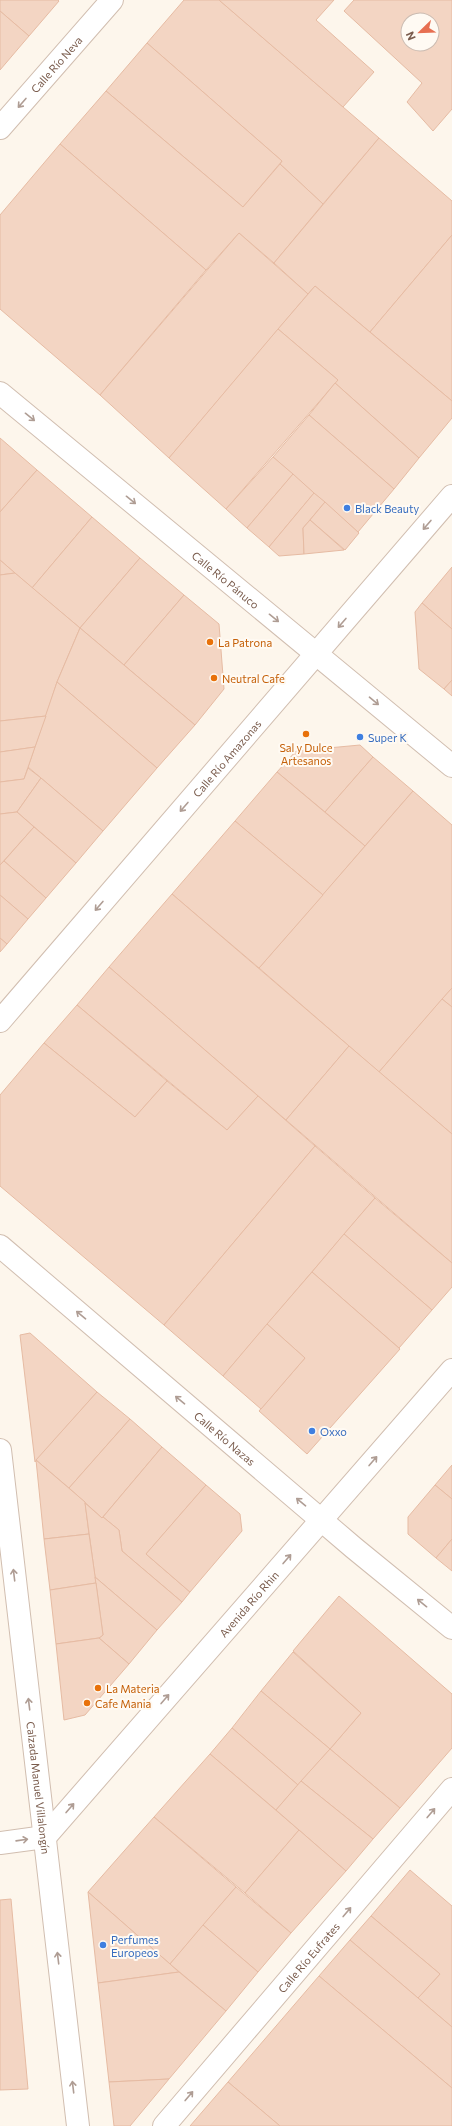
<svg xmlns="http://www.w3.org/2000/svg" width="452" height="2126" viewBox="0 0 452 2126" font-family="Commissioner,sans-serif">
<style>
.building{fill:#f3d5c3;stroke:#e6bba3;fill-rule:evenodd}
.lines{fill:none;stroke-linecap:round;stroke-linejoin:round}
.minor-casing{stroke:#d1beb0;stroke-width:24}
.minor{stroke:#fff;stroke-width:22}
.oneway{stroke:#af9d94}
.shop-dot{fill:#3f7fe0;stroke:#fffaf3;stroke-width:1.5}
.food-dot{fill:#e8710a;stroke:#fffaf3;stroke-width:1.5}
.labels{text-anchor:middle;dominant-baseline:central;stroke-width:4;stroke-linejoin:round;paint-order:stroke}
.street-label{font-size:11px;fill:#7a5c4d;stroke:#fffaf3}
.shop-label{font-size:11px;fill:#366cbe;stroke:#fffaf3;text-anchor:start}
.food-label{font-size:11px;fill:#c56008;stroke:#fffaf3;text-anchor:start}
</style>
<rect width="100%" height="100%" fill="#fdf6ec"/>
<g class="building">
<path d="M0 0H58L59 1 29 36 0 11Z"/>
<path d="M184 0H219L379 138 323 204 280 164 282 161 147 43Z"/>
<path d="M219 0H334L316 20 374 72 343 107Z"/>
<path d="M354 0H452V109L433 131 407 102 422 83 344 11ZM408 20H432V44H408Z"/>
<path d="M0 11 29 36 0 70Z"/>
<path d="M147 43 282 161 243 207 106 91Z"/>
<path d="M106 91 243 207 280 164 323 204 274 263 239 233 206 270 60 144Z"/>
<path d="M379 138 452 201V235L370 332 315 286 308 294 274 263Z"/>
<path d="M60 144 206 270 100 395 0 309V215Z"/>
<path d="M239 233 308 294 169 458 100 395Z"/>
<path d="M452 235V401L370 332Z"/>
<path d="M315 286 452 401V418L419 458 335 383 338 380 278 329Z"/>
<path d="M278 329 338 380 226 509 169 458Z"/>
<path d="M335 383 419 458 394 489 309 415Z"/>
<path d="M309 415 394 489 358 532 273 457Z"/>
<path d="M0 438 37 470 0 512Z"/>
<path d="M273 457 293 474 247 528 226 509Z"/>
<path d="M37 470 92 517 32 588 0 560V512Z"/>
<path d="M293 474 314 493 269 547 247 528Z"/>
<path d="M314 493 325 502 303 528 304 554 279 556 269 547Z"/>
<path d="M325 502 359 533 345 550 310 520Z"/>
<path d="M92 517 140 558 80 628 32 588Z"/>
<path d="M310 520 344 550 304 554 303 528Z"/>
<path d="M140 558 184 595 124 665 80 628Z"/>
<path d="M0 560 15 573 0 575Z"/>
<path d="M452 567V629L422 603Z"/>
<path d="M15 573 80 628 57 682 46 716 0 721V575Z"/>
<path d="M184 595 219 624 224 689 195 725 124 665Z"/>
<path d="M422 603 452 629V680L444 689 419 669 415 612Z"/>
<path d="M80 628 195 725 157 768 57 682Z"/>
<path d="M452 680V696L444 689Z"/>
<path d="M57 682 157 768 103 831 28 767Z"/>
<path d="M46 716 35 747 0 752V721Z"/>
<path d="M360 745 373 757 325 812 277 772 296 751Z"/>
<path d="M35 747 24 779 0 782V752Z"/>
<path d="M373 757 413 791 365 846 325 812Z"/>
<path d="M28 768 41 778 17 812 0 814V782L24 779Z"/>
<path d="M277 772 365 846 323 895 235 821Z"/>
<path d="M41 778 103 831 76 863 17 812Z"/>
<path d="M413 791 452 825V988L379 1072 259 968Z"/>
<path d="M17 812 34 827 0 865V814Z"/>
<path d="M235 821 323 895 259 968 172 894Z"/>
<path d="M34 827 76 863 46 898 4 861Z"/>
<path d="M4 861 46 898 28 919 0 895V865Z"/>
<path d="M172 894 349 1046 286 1120 109 967Z"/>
<path d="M0 895 28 919 7 944 0 938Z"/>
<path d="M0 938 7 944 0 952Z"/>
<path d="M109 967 258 1096 227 1130 77 1005Z"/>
<path d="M452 988V1007L442 999Z"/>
<path d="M442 999 452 1007V1134L379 1072Z"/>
<path d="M77 1005 167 1081 135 1117 44 1043Z"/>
<path d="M44 1043 135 1117 167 1081 227 1130 258 1096 315 1146 164 1325 0 1186V1095Z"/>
<path d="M349 1046 452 1134V1263L286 1120Z"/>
<path d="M315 1146 375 1198 223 1376 164 1325Z"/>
<path d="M375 1198 452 1263V1287L432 1310 344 1234Z"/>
<path d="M344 1234 432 1310 399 1348 312 1272Z"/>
<path d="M312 1272 400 1349 307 1454 259 1411 305 1358 267 1324Z"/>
<path d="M267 1324 305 1358 261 1409 223 1376Z"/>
<path d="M30 1333 97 1392 35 1462 20 1335Z"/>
<path d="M97 1392 130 1419 69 1488 36 1460Z"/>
<path d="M130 1419 162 1447 102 1518 69 1488Z"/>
<path d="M162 1447 206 1485 146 1554 190 1592 182 1602 122 1551 119 1530 103 1517Z"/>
<path d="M36 1460 85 1502 89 1534 44 1539Z"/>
<path d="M452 1465V1499L435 1485Z"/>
<path d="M206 1485 240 1514 242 1531 190 1592 146 1554Z"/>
<path d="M435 1485 452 1499V1539L436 1558 408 1534V1517Z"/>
<path d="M85 1503 102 1518 103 1517 119 1530 122 1551 182 1602 157 1630 95 1577Z"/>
<path d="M89 1534 96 1583 50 1590 44 1539Z"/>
<path d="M452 1539V1571L436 1558Z"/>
<path d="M95 1577 157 1630 129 1664 99 1638 103 1635Z"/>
<path d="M96 1583 103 1635 99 1638 56 1644 50 1590Z"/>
<path d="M339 1596 452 1694V1748L400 1808 330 1749 361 1713 293 1651Z"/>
<path d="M99 1638 129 1664 85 1715 64 1720 56 1644Z"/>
<path d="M293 1652 361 1713 330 1749 261 1691Z"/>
<path d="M261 1691 330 1749 298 1785 232 1728Z"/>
<path d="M232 1728 298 1785 276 1810 210 1754Z"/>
<path d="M330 1749 400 1808 373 1839 301 1781Z"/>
<path d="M210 1754 299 1830 245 1893 154 1817Z"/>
<path d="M301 1781 373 1839 346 1871 276 1810Z"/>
<path d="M154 1817 236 1887 170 1964 88 1892Z"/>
<path d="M299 1830 346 1871 291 1933 245 1893Z"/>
<path d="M410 1870 452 1906V2027L418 1998 440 1974 371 1916Z"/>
<path d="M236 1887 291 1933 258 1972 203 1925Z"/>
<path d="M88 1892 170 1964 179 1972 98 1983Z"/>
<path d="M11 1899 28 2089 0 2090V1900Z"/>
<path d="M371 1916 440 1974 418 1998 350 1940Z"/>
<path d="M203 1925 258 1972 226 2011 170 1964Z"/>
<path d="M350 1940 452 2027V2088L319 1976Z"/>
<path d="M179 1972 226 2011 169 2079 109 2082 98 1983Z"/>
<path d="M319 1976 452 2088V2126H280L228 2082Z"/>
<path d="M169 2079 130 2126H114L109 2082Z"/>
<path d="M228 2082 280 2126H190Z"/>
</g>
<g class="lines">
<defs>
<g id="minor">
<path id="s1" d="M0 128 112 0"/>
<path id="s2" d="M0 393 452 766"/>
<path id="s3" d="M0 1021 452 496"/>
<path id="s4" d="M0 1246 354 1548 452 1628"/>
<path id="s5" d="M0 1450 78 2126"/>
<path id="s6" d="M0 1843 45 1837 452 1370"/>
<path id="s7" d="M164 2126 452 1789"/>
</g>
</defs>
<use href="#minor" class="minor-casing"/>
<use href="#minor" class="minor"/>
</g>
<defs><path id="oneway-shaft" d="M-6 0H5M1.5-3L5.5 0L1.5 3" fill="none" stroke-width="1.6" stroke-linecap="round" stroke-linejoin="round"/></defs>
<g class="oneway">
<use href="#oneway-shaft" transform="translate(22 103) rotate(131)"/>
<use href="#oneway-shaft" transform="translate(30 417) rotate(39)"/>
<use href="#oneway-shaft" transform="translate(131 500) rotate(39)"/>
<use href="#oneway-shaft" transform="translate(427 525) rotate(131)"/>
<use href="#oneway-shaft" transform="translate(274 618) rotate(39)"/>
<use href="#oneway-shaft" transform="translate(342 623) rotate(131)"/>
<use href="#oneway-shaft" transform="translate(374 701) rotate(40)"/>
<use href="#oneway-shaft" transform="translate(184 807) rotate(131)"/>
<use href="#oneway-shaft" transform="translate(99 906) rotate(131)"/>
<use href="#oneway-shaft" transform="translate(81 1315) rotate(-140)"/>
<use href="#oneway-shaft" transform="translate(180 1400) rotate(-140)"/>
<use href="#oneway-shaft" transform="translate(373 1461) rotate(-49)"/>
<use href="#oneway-shaft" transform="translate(301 1502) rotate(-140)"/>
<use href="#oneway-shaft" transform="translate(287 1559) rotate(-49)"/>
<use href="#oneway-shaft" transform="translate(14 1575) rotate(-97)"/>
<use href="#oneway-shaft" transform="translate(422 1603) rotate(-141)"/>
<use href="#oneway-shaft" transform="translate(165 1699) rotate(-49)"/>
<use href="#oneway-shaft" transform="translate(29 1704) rotate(-97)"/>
<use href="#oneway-shaft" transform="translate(70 1808) rotate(-49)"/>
<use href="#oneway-shaft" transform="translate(431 1813) rotate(-50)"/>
<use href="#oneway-shaft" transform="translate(22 1840) rotate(-8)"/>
<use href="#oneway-shaft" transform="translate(347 1912) rotate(-50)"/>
<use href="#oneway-shaft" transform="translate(58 1958) rotate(-97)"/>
<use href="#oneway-shaft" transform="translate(73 2087) rotate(-97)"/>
<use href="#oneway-shaft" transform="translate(189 2096) rotate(-50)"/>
</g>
<g class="shop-dot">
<circle cx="347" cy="508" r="4"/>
<circle cx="360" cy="737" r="4"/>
<circle cx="312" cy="1431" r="4"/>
<circle cx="103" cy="1945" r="4"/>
</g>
<g class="food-dot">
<circle cx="210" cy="642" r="4"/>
<circle cx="214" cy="678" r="4"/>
<circle cx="306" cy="734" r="4"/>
<circle cx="98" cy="1688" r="4"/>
<circle cx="87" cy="1703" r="4"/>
</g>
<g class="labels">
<g class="street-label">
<text stroke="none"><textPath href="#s1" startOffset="85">Calle Río Neva</textPath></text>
<text stroke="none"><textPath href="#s2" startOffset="293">Calle Río Pánuco</textPath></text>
<text stroke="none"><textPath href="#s3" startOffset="347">Calle Río Amazonas</textPath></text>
<text stroke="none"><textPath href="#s4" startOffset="296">Calle Río Nazas</textPath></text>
<text stroke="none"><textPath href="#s6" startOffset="355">Avenida Río Rhin</textPath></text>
<text stroke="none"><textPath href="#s5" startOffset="340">Calzada Manuel Villalongín</textPath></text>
<text stroke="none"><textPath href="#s7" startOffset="222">Calle Río Eufrates</textPath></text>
</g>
<g class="shop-label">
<text x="355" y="508">Black Beauty</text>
<text x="368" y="737">Super K</text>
<text x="320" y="1431">Oxxo</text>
<text x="111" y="1939">Perfumes<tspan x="111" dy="13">Europeos</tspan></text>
</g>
<g class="food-label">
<text x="218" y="642">La Patrona</text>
<text x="222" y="678">Neutral Cafe</text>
<text x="306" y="747" text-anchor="middle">Sal y Dulce<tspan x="306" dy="13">Artesanos</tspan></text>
<text x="106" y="1688">La Materia</text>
<text x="95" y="1703">Cafe Mania</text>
</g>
</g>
<g transform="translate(420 32) rotate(247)"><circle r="19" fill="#fffaf3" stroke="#cabbb1"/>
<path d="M0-3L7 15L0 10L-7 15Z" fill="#e76f51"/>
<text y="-6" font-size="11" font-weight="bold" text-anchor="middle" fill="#7a5c4d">N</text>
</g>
</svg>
